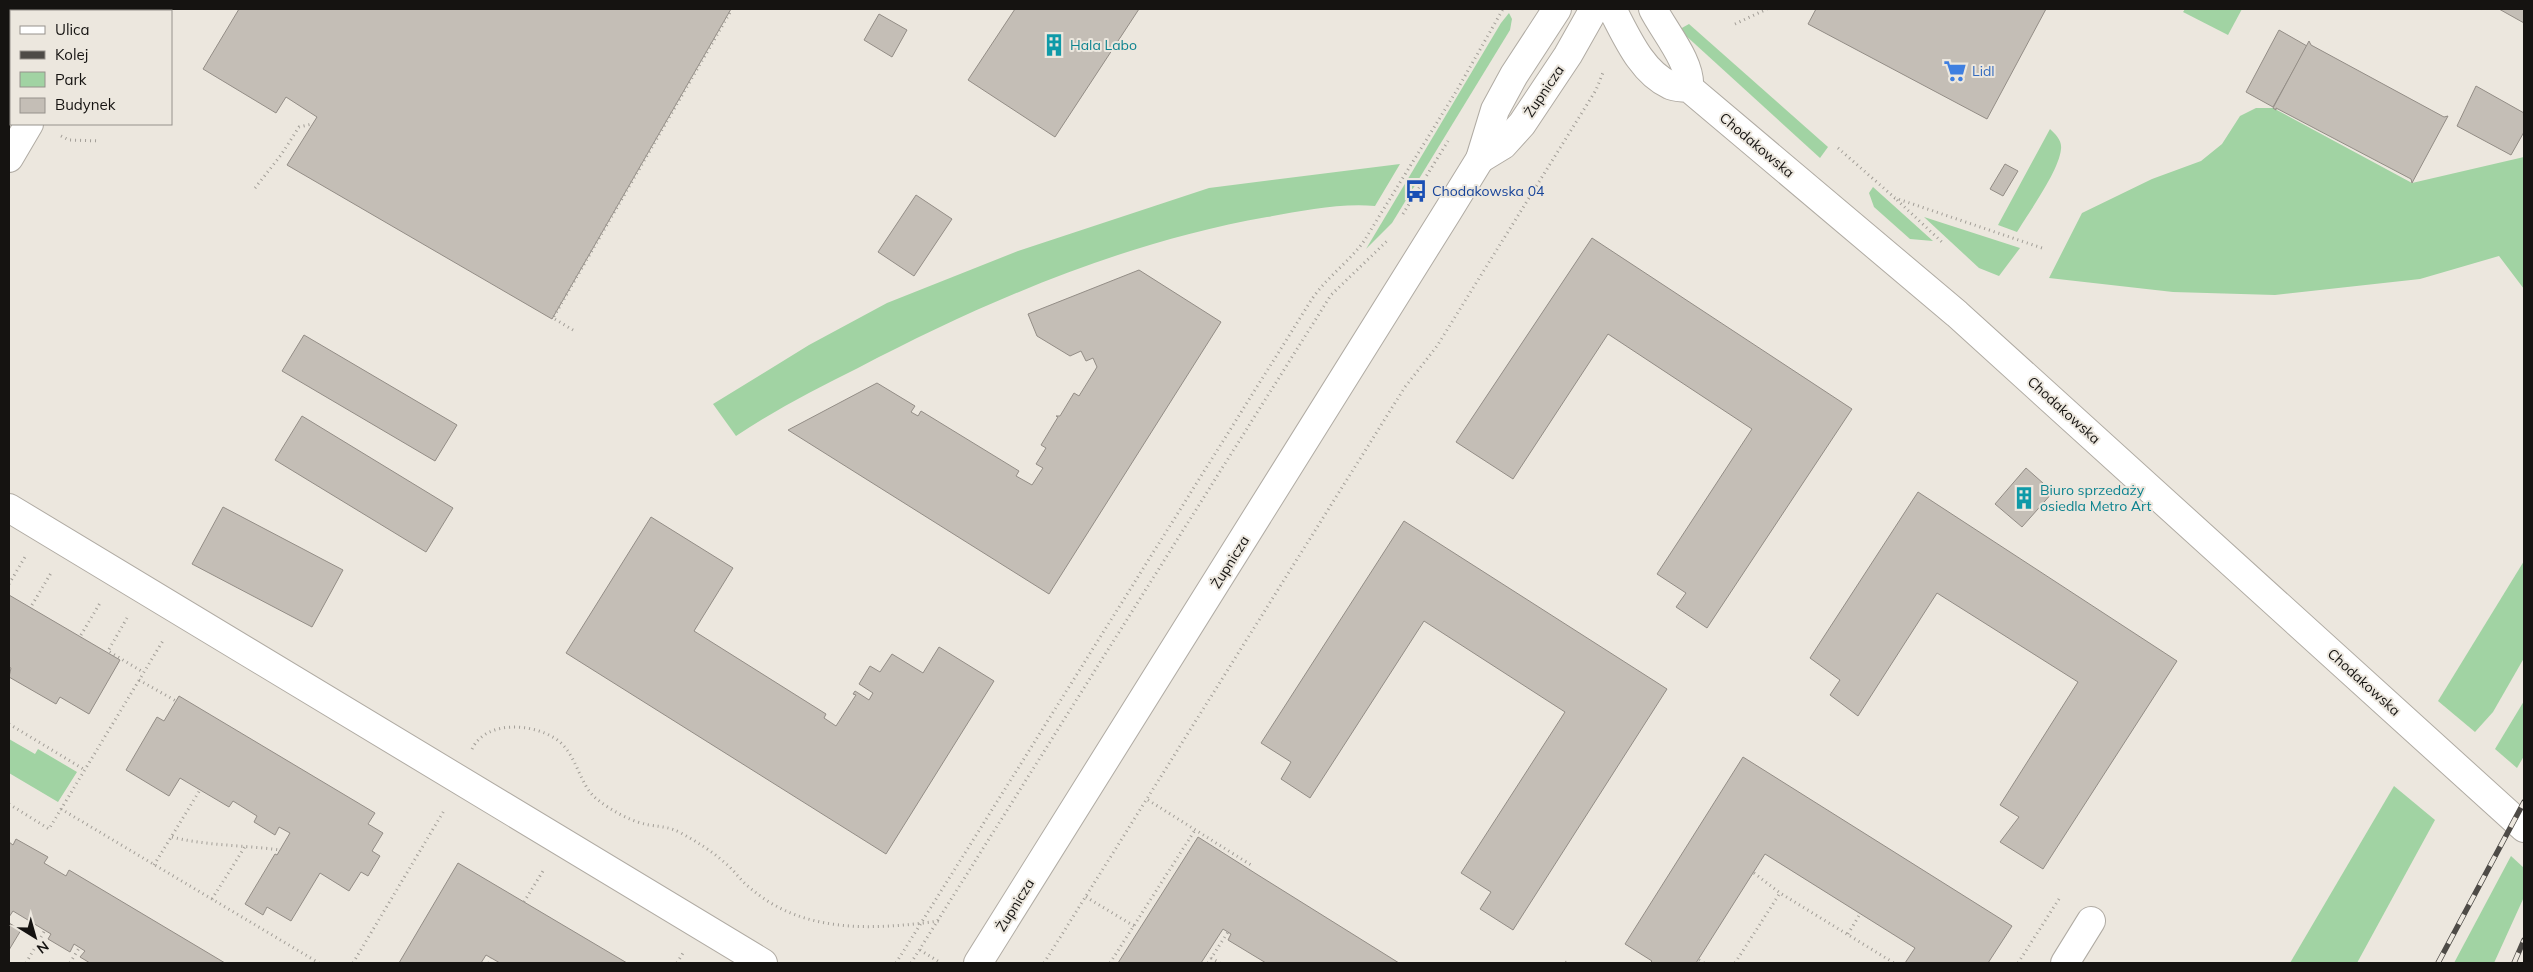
<svg xmlns="http://www.w3.org/2000/svg" width="2533" height="972" viewBox="0 0 2533 972" font-family="Mulish,sans-serif">
<style>
.green{fill:#a1d3a3}
.building{fill:#c4beb6;stroke:#938d86}
.lines{fill:none;stroke-linecap:round;stroke-linejoin:round}
.minor-casing{stroke:#b0aba3;stroke-width:30}
.path{stroke:#a29e97;stroke-width:3;stroke-dasharray:1 4;stroke-linecap:butt}
.minor{stroke:#fff;stroke-width:28}
.rail-casing{stroke:#4e4b47;stroke-width:5.5}
.rail{stroke:#ece7de;stroke-width:4;stroke-dasharray:11;stroke-linecap:butt}
.labels{text-anchor:middle;dominant-baseline:central;stroke-width:4;stroke-linejoin:round;paint-order:stroke}
.culture-label{font-size:14px;fill:#0d838f;stroke:#ece7de;text-anchor:start}
.shop-label{font-size:14px;fill:#366cbe;stroke:#ece7de;text-anchor:start}
.street-label{font-size:14px;fill:#151311;stroke:#ece7de}
.transit-label{font-size:14px;fill:#164399;stroke:#ece7de;text-anchor:start}
</style>
<rect width="100%" height="100%" fill="#ece7de"/>
<g class="green">
<path d="M2185 9H2242L2228 35 2183 12Z"/>
<path d="M1509 13 1512 19 1510 30 1392 223 1366 249 1501 23Z"/>
<path d="M1689 24 1828 147 1820 158 1684 34 1680 29Z"/>
<path d="M2256 108H2273L2412 183 2524 157V289L2499 256 2420 279 2275 295 2173 292 2049 278 2082 213 2152 179 2201 161 2222 144 2240 116Z"/>
<path d="M2050 129C2056 135 2062 140 2061 149 2059 171 2029 212 2017 232L1998 225Z"/>
<path d="M1400 164 1375 206C1339 203 1302 211 1267 217 1124 242 986 301 858 368 816 389 775 410 736 436L713 404 809 345 887 303 1018 251 1209 188Z"/>
<path d="M1873 187 1933 241 1910 239 1874 207 1869 193Z"/>
<path d="M1924 217 2020 248 1999 276 1979 268Z"/>
<path d="M2524 561V658L2493 712 2475 732 2438 701Z"/>
<path d="M2524 701V756L2517 768 2495 749Z"/>
<path d="M9 739 35 754 38 749 77 772 58 802 9 773Z"/>
<path d="M2394 786 2435 820 2357 963H2290Z"/>
<path d="M2511 856 2524 868V897L2494 963H2454Z"/>
</g>
<g class="building">
<path d="M239 9H731L552 319 287 165 317 117 286 97 276 113 203 69Z"/>
<path d="M1015 9H1139L1055 137 968 80Z"/>
<path d="M1816 9H2046L1987 119 1808 24Z"/>
<path d="M2499 9H2524V23Z"/>
<path d="M879 14 907 30 892 57 864 40Z"/>
<path d="M2279 30 2307 46 2273 107 2246 92Z"/>
<path d="M2309 41 2311 45 2444 117 2448 116 2412 183 2411 179 2276 108V110L2273 108Z"/>
<path d="M2476 86 2524 113V132L2511 155 2457 126Z"/>
<path d="M2005 164 2018 171 2003 196 1990 189Z"/>
<path d="M916 195 952 219 914 276 878 252Z"/>
<path d="M1592 238 1852 409 1707 628 1676 607 1686 593 1657 574 1752 429 1608 334 1513 479 1456 442Z"/>
<path d="M1139 270 1221 322 1049 594 788 430 877 383 915 406 911 412 918 416 921 411 1019 471 1016 476 1032 485 1043 468 1036 464 1046 448 1041 445 1058 417 1056 416H1060L1074 393 1079 396 1097 367 1093 358 1086 361 1081 351 1070 356 1037 336 1028 314Z"/>
<path d="M304 335 457 425 435 461 282 371Z"/>
<path d="M302 416 453 508 426 552 275 460Z"/>
<path d="M2026 468 2053 492 2022 527 1995 504Z"/>
<path d="M1918 492 2177 661 2043 869 2000 842 2019 817 2000 805 2078 682 1937 593 1858 716 1830 695 1840 680 1810 658Z"/>
<path d="M223 507 343 570 312 627 192 564Z"/>
<path d="M651 517 733 568 694 631 826 714 824 718 836 726 856 695 853 694 855 691 869 700 873 693 859 684 870 666 880 672 892 654 923 673 939 647 994 681 886 854 566 653Z"/>
<path d="M1404 521 1667 689 1513 930 1480 909 1491 892 1461 873 1565 712 1424 621 1310 798 1281 779 1291 762 1261 743Z"/>
<path d="M9 595 120 660 89 714 60 697 56 704 9 677 11 668 9 667Z"/>
<path d="M179 696 375 813 368 824 383 833 372 851 380 856 368 876 361 872 349 891 320 873 291 921 267 907 263 915 245 904 275 854 277 855 290 833 279 827 275 835 254 822 257 816 233 801 229 807 180 778 169 796 126 770 157 717 164 721Z"/>
<path d="M1743 757 2012 926 1988 963H1905L1915 948 1765 854 1696 963H1650L1652 961 1625 944Z"/>
<path d="M1198 837 1258 875 1399 963H1266L1228 940 1231 934 1223 929 1201 963H1118Z"/>
<path d="M16 839 48 857 44 863 66 876 69 870 225 963H90L80 957 85 951 74 944 70 952 48 939 51 934 13 911 9 917V842L13 845Z"/>
<path d="M458 863 524 902 627 963H500L486 955 481 963H399Z"/>
<path d="M9 923 21 930 9 950Z"/>
</g>
<g class="lines">
<defs>
<g id="minor">
<path d="M1612 9C1626 35 1641 72 1670 85 1675 88 1683 87 1689 88L1957 314 2524 828"/>
<path d="M1653 9C1664 31 1692 63 1689 88"/>
<path d="M96 11 97 9"/>
<path d="M9 158 29 124"/>
<path d="M1480 159 1503 145 1522 124 1568 55 1594 9"/>
<path d="M9 508 763 963"/>
<path d="M978 963 1448 211 1480 159 1495 110 1514 75 1557 9"/>
<path d="M2065 963 2091 921"/>
</g>
</defs>
<use href="#minor" class="minor-casing"/>
<g class="path">
<path d="M1735 24 1767 9"/>
<path d="M61 136 69 140 100 141"/>
<path d="M1838 148 1895 198 2042 248"/>
<path d="M255 188 281 155 299 127 312 124"/>
<path d="M1897 200 1943 243"/>
<path d="M1403 214 1448 141"/>
<path d="M573 330 553 318 732 9"/>
<path d="M9 584 25 557"/>
<path d="M32 605 51 573"/>
<path d="M127 618 108 651 143 672"/>
<path d="M81 635 100 603"/>
<path d="M139 680 176 701"/>
<path d="M9 724 85 770"/>
<path d="M472 749C486 720 532 723 556 739 578 754 578 785 598 800 612 811 632 822 649 825 662 827 670 827 681 833 697 842 712 851 725 863 734 870 740 880 749 887 802 934 873 930 939 921"/>
<path d="M1148 800 1251 865"/>
<path d="M9 804 49 829 164 639"/>
<path d="M61 809 319 963"/>
<path d="M172 837C208 846 244 845 280 850"/>
<path d="M154 865 200 790"/>
<path d="M1754 873 1780 893 1894 963"/>
<path d="M1086 897 1134 926"/>
<path d="M212 899 246 845"/>
<path d="M524 902 543 871"/>
<path d="M1848 934 1860 914"/>
<path d="M920 950 941 963"/>
<path d="M1211 958 1220 963"/>
<path d="M1699 960 1704 963"/>
<path d="M1565 962 1567 963"/>
<path d="M26 963 45 930"/>
<path d="M70 963 79 948"/>
<path d="M353 963 445 809"/>
<path d="M489 963 491 958"/>
<path d="M677 963 683 953"/>
<path d="M896 963 1312 299C1327 277 1349 262 1364 241L1457 90 1503 9"/>
<path d="M911 963 1331 295 1387 241"/>
<path d="M1044 963 1405 387 1437 346 1596 90 1604 70"/>
<path d="M1110 963 1195 830"/>
<path d="M1208 963 1228 932"/>
<path d="M1735 963 1780 893"/>
<path d="M2018 963 2059 899"/>
</g>
<use href="#minor" class="minor"/>
<defs>
<g id="rail">
<path d="M2438 963 2524 802"/>
<path d="M2514 963 2524 940"/>
</g>
</defs>
<use href="#rail" class="rail-casing"/>
<use href="#rail" class="rail"/>
</g>
<defs>
<symbol id="building-bare" viewBox="-9 -9 18 18"><path d="M-4-6H4V6H1V3H-1V6H-4ZM-2.5-4.3h1.7v1.8h-1.7ZM.8-4.3h1.7v1.8H.8ZM-2.5-1h1.7V.8h-1.7ZM.8-1h1.7V.8H.8Z" fill="#0f9aa8" stroke="#ece7de" stroke-width="2.5" paint-order="stroke"/></symbol>
<symbol id="supermarket-bare" viewBox="-9 -9 18 18"><path d="M-6-5.5h2.5l.6 2H6L4.5 2H-2.5L-4.4-4H-6ZM-1.5 3.2a1.3 1.3 0 1 0 .1 0ZM3 3.2a1.3 1.3 0 1 0 .1 0Z" fill="#3f7fe0" stroke="#ece7de" stroke-width="2.5" paint-order="stroke"/></symbol>
<symbol id="bus-bare" viewBox="-9 -9 18 18"><path d="M-5-6H5V4H4V6H2V4H-2V6H-4V4H-5ZM-3.5-4V0h7V-4ZM-3.5 1.2v1.5H-2V1.2ZM2 1.2v1.5H3.5V1.2Z" fill="#1a4fb4" stroke="#ece7de" stroke-width="2.5" paint-order="stroke"/></symbol>
</defs>
<g fill-rule="evenodd">
<use href="#building-bare" x="1038" y="29" width="32" height="32"/>
<use href="#supermarket-bare" x="1939" y="55" width="32" height="32"/>
<use href="#bus-bare" x="1400" y="175" width="32" height="32"/>
<use href="#building-bare" x="2008" y="482" width="32" height="32"/>
</g>
<g class="labels">
<g class="culture-label">
<text x="1070" y="45">Hala Labo</text>
<text x="2040" y="490">Biuro sprzedaży<tspan x="2040" dy="16">osiedla Metro Art</tspan></text>
</g>
<g class="shop-label">
<text x="1972" y="71">Lidl</text>
</g>
<g class="street-label">
<text transform="translate(1544 91) rotate(-56)">Żupnicza</text>
<text transform="translate(1757 145) rotate(40)">Chodakowska</text>
<text transform="translate(2064 410) rotate(42)">Chodakowska</text>
<text transform="translate(1230 562) rotate(-58)">Żupnicza</text>
<text transform="translate(2364 682) rotate(42)">Chodakowska</text>
<text transform="translate(1015 905) rotate(-58)">Żupnicza</text>
</g>
<g class="transit-label">
<text x="1432" y="191">Chodakowska 04</text>
</g>
</g>
<rect width="2533" height="972" fill="none" stroke="#151311" stroke-width="20"/>
<rect x="10" y="10" width="162" height="115" fill="#ece7de" stroke="#96928c"/>
<rect x="20" y="26" width="25" height="8" fill="#ffffff" stroke="#96928c"/>
<text x="55" y="35" font-size="15" fill="#151311">Ulica</text>
<rect x="20" y="51" width="25" height="8" fill="#4e4b47" stroke="#96928c"/>
<text x="55" y="60" font-size="15" fill="#151311">Kolej</text>
<rect x="20" y="72" width="25" height="15" fill="#a1d3a3" stroke="#96928c"/>
<text x="55" y="85" font-size="15" fill="#151311">Park</text>
<rect x="20" y="98" width="25" height="15" fill="#c4beb6" stroke="#96928c"/>
<text x="55" y="110" font-size="15" fill="#151311">Budynek</text>
<g transform="translate(35 937) rotate(143)" stroke="#ece7de" stroke-width="4" paint-order="stroke">
<path d="M0-4L9 19L0 12L-9 19Z" fill="#151311"/>
<text y="-8" font-size="14" font-weight="bold" text-anchor="middle" fill="#151311">N</text>
</g>
</svg>
